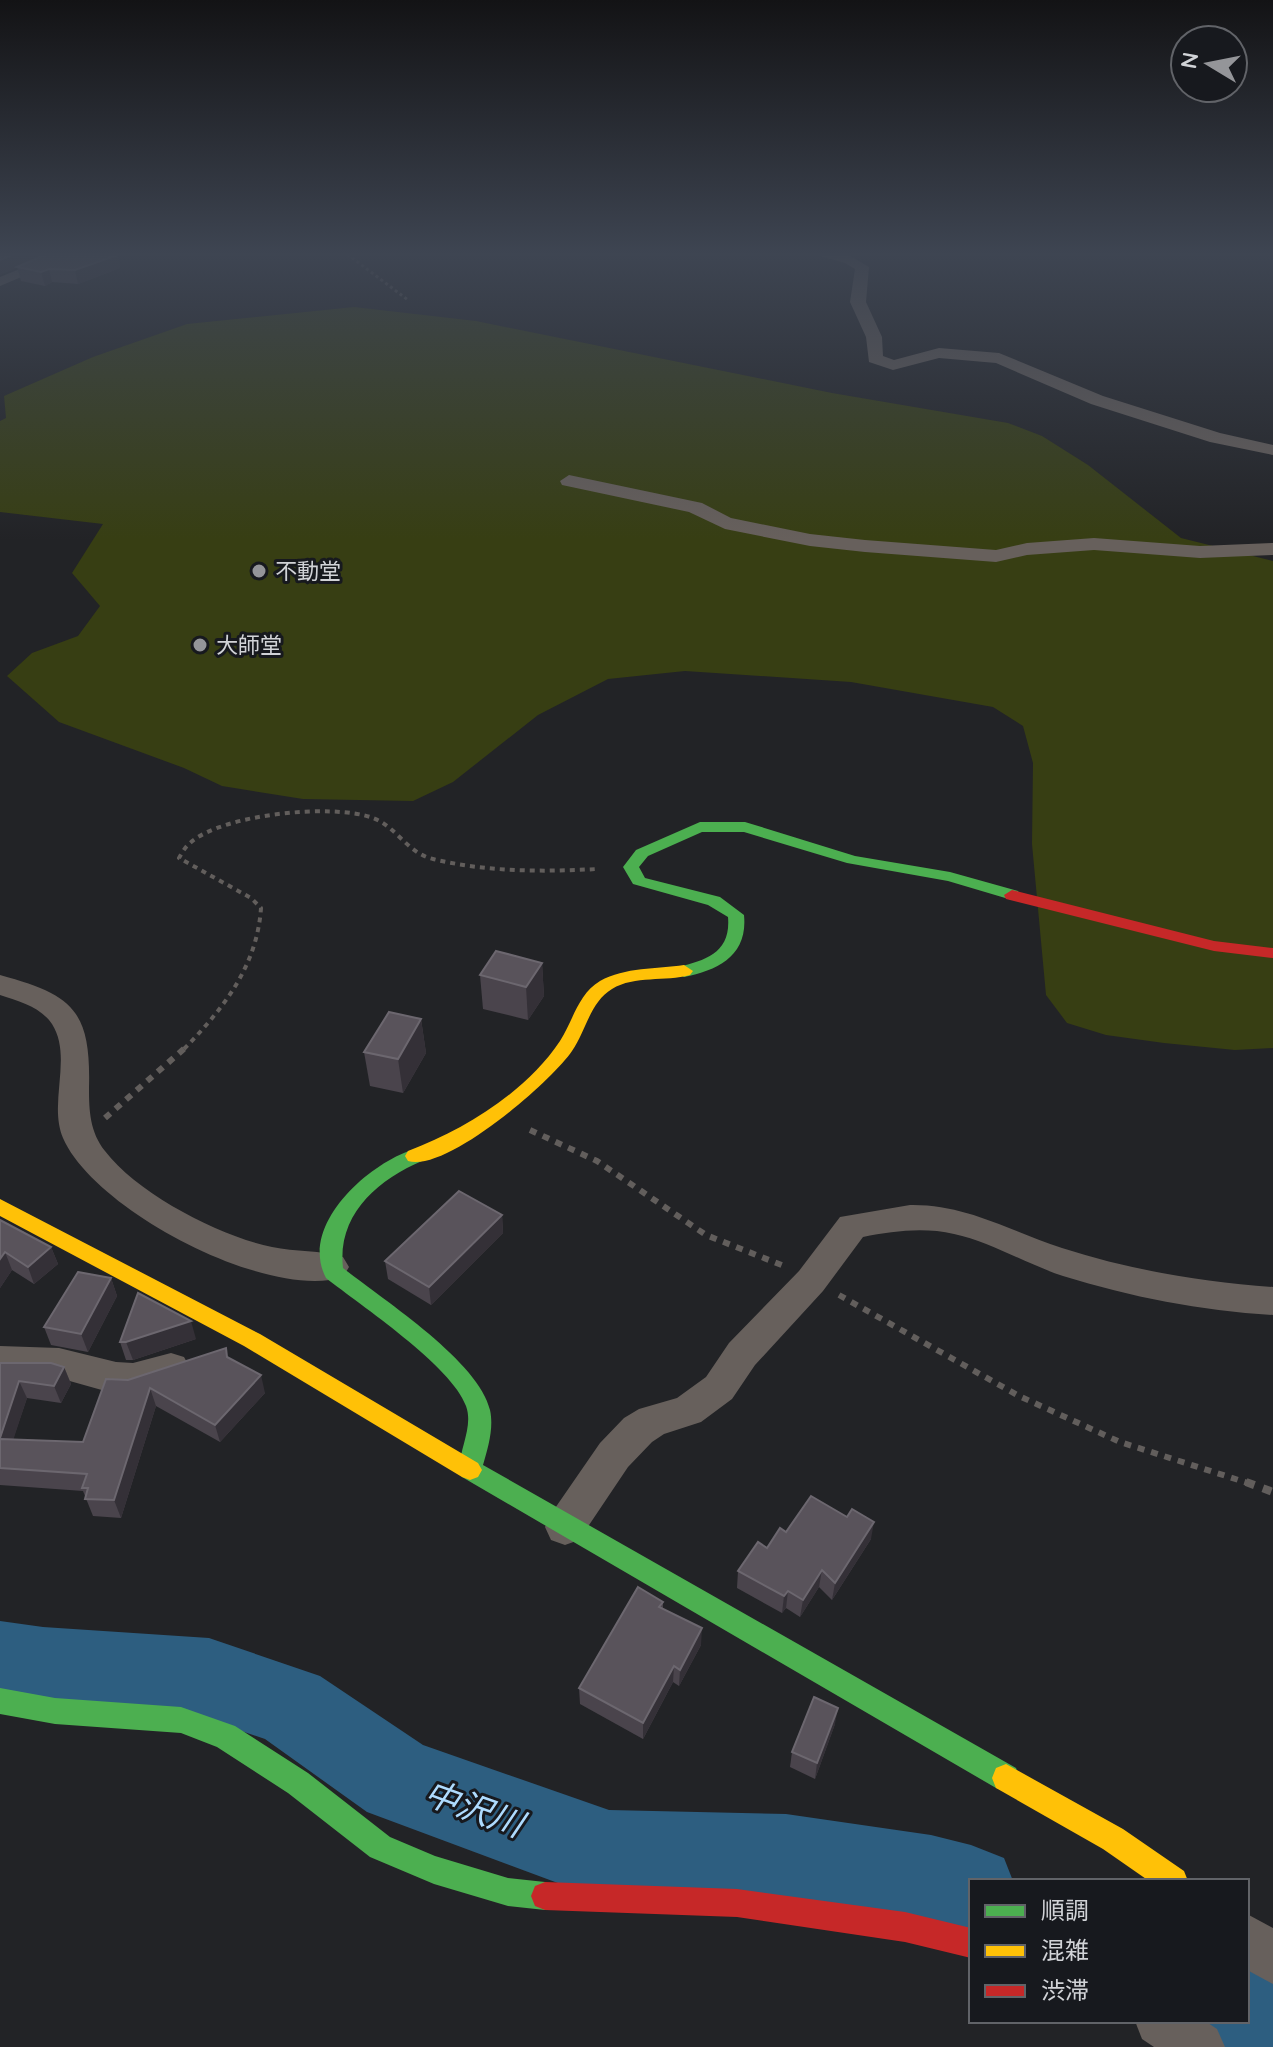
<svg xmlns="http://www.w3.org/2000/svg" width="1273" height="2047" viewBox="0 0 1273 2047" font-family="Quicksand,'Noto Sans JP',sans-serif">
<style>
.green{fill:#373e13}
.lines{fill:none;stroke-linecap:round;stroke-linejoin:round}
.river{fill:#2d5e80;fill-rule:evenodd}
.path-far3{stroke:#625e5c;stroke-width:3;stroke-dasharray:3 3;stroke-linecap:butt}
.path-far2{stroke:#625e5c;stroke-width:4;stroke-dasharray:5 5;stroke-linecap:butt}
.path-far1{stroke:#625e5c;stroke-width:6;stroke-dasharray:7 7;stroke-linecap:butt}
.path{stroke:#625e5c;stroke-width:8;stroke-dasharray:9 9;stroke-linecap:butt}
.street{fill:#67605c;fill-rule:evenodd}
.fast{fill:#4caf50;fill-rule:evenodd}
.slow{fill:#ffc107;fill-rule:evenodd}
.jam{fill:#c62828;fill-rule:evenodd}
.wall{fill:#4a444c}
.shaded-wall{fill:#343037}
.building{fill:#59535b;stroke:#6c676f;stroke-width:2}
.poi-dot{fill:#949599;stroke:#17191e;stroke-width:3}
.labels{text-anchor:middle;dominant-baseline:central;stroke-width:6;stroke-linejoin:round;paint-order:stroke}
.far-poi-label{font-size:22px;fill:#d1d3d7;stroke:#17191e;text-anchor:start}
.near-water-label{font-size:34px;font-style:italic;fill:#aedbfe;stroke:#17191e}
</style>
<rect width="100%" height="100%" fill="#222326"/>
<path class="green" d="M354 307 476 321 832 393 1008 423 1042 436 1088 465 1181 538 1273 561V1048L1235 1050 1164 1043 1106 1035 1067 1023 1046 995 1032 844 1033 763 1023 726 993 707 851 682 685 671 608 679 538 715 453 782 413 801 303 799 222 786 184 768 59 722 7 676 32 653 78 636 100 606 72 573 103 524 0 512V421L6 418 4 396 93 357 187 324Z"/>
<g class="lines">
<g class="river">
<path d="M0 1621 43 1627 209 1638 320 1676 423 1745 609 1810 786 1814 931 1835 971 1845 1004 1858 1013 1881H971V1937L931 1927 786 1906 609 1902 367 1812 265 1739 209 1720 43 1709 0 1701Z"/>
<path d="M1247 1970 1273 1981V2047H1210L1199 2021H1247Z"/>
</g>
<path class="path-far3" d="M347 254 408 300"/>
<path class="path-far2" d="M184 1049C224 1008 257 966 261 908L251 898 179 858C182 853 185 847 190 843 222 814 333 803 373 818 397 827 407 853 433 859 486 872 543 872 597 869"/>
<g class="path-far1">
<path d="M105 1118 186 1047"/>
<path d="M530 1130 597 1161 706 1235 784 1266"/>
<path d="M839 1295 1019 1396 1120 1442 1251 1484"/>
</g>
<path class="path" d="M1246 1482 1273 1492"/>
<g class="street">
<path d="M57 254H76L0 286V277Z"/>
<path d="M813 254 849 255 869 267 866 302 882 337 883 356 894 360 939 348 999 353 1103 396 1220 433 1273 445V455L1210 442 1091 404 996 363 939 358 893 370 869 362 866 337 850 302 855 269 845 263Z"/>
<path d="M569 475 702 503 731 518 810 534 865 540 996 550 1027 543 1094 538 1200 546 1273 543V555L1200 558 1094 550 1027 555 996 562 865 552 810 546 725 529 689 512 562 485 560 481Z"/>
<path d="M0 975C73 995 91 1010 89 1088 89 1111 90 1132 105 1151 138 1194 219 1236 272 1247 295 1252 321 1250 343 1257L349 1267 343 1277C268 1301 94 1210 63 1138 48 1103 73 1057 52 1024 41 1007 18 1001 0 995Z"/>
<path d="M910 1205C966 1204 1010 1231 1062 1248 1130 1270 1202 1282 1273 1287V1315C1201 1311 1131 1297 1063 1276 1026 1264 991 1242 954 1234 924 1227 893 1231 863 1237L823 1291 755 1365 732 1399 701 1422 664 1434 652 1442 628 1467 579 1540 565 1545 551 1540 545 1527 551 1514 600 1443 624 1418 639 1409 677 1398 706 1377 729 1343 799 1271 840 1217Z"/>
<path d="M0 1346 59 1348 116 1362 133 1363 171 1353 184 1357 190 1368 184 1379 133 1395 116 1394 59 1378 0 1376Z"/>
<path d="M1247 1914 1273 1928V1984L1247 1970Z"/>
<path d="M1135 2021H1205L1217 2029 1225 2047H1154L1142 2039Z"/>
</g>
<g class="fast">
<path d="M700 822H745L855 856 950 872 1018 891 1020 895 1012 900 948 881 847 863 744 832H702L648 856 639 867 645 878 720 897 744 915C748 955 719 970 684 977L675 971 678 967C707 960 731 952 728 917L708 905 633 884 623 867 636 850Z"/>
<path d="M415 1149 422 1151 425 1156 422 1161C377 1180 337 1215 343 1268 382 1299 479 1361 490 1410 494 1428 488 1448 483 1465L1016 1768 1020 1778 1016 1788 1006 1792 996 1788 462 1477C453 1458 475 1430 466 1406 452 1366 360 1305 326 1278 298 1225 370 1162 415 1149Z"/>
<path d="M0 1688 55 1698 181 1707 235 1726 308 1773 390 1837 435 1856 508 1878 545 1882 555 1886 559 1896 555 1906 545 1910 508 1906 434 1884 370 1857 288 1793 217 1747 181 1733 55 1724 0 1714Z"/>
</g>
<g class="slow">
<path d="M684 965 693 971 690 975C665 982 635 975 612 989 590 1002 586 1031 572 1051 551 1082 446 1173 408 1161L405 1156 408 1151C464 1130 526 1092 560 1041 573 1021 578 994 600 981 625 967 657 969 684 965Z"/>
<path d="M0 1199 260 1334 478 1463 482 1470 478 1477 470 1480 462 1477 244 1346 0 1216Z"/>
<path d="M1006 1764 1123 1829 1184 1871 1188 1881H1149L1103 1849 996 1788 992 1778 996 1768Z"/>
</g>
<g class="jam">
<path d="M1012 890 1214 941 1273 948V958L1214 951 1006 899 1004 895Z"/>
<path d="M545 1882 737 1889 905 1912 971 1928V1958L905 1942 737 1917 545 1910 535 1906 531 1896 535 1886Z"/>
</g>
</g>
<g class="wall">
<path d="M0 254 118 256 120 268 78 284 52 282 45 286 21 281 17 267Z"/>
<path d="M542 963 544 996 528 1020 483 1009 480 975Z"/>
<path d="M421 1019 426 1053 403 1093 370 1086 364 1052Z"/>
<path d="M502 1215 503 1233 431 1305 388 1279 385 1261Z"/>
<path d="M0 1220 51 1247 58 1264 34 1284 12 1270 0 1288Z"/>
<path d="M111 1278 117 1296 88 1352 51 1345 44 1327Z"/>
<path d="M196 1339 133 1360H126L120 1342Z"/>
<path d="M229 1358 265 1393 220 1442 156 1406 121 1518 93 1516 83 1491 0 1485V1363L64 1367 71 1384 61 1403 27 1398 13 1439 83 1442 128 1380Z"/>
<path d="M786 1532 871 1539 832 1600 819 1587 800 1617 786 1608 782 1613 737 1588 738 1571Z"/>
<path d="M663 1602V1608L701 1645 679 1686 673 1682 643 1739 580 1704 579 1688Z"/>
<path d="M835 1724 815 1779 790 1767 792 1752Z"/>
</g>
<g class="shaded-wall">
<path d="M14 254H50L0 275V260Z"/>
<path d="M95 254H124L118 256 120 268 78 284 75 270Z"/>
<path d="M49 269 52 282 45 286 41 272Z"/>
<path d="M542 963 544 996 528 1020 526 987Z"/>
<path d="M421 1019 426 1053 403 1093 398 1059Z"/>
<path d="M502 1215 503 1233 431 1305 429 1287Z"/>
<path d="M51 1247 58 1264 34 1284 28 1267Z"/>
<path d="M5 1252 12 1270 0 1288V1259Z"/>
<path d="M111 1278 117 1296 88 1352 81 1334Z"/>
<path d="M191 1321 196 1339 133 1360 126 1342Z"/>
<path d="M64 1367 71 1384 61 1403 54 1386Z"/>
<path d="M261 1375 265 1393 220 1442 215 1425Z"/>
<path d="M19 1381 27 1398 8 1456 0 1440Z"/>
<path d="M150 1388 156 1406 121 1518 114 1500Z"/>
<path d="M874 1522 871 1539 832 1600 835 1583Z"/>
<path d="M822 1570 819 1587 800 1617 803 1600Z"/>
<path d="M788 1591 786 1608 782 1613 784 1596Z"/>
<path d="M702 1628 701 1645 679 1686 680 1670Z"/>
<path d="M674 1666 673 1682 643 1739V1723Z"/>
<path d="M838 1708 835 1724 815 1779 817 1763Z"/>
</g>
<g class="building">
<path d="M0 254H14L0 260Z"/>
<path d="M47 254H114L118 255 75 270 49 269 41 272 17 267Z"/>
<path d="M496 951 542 963 526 987 480 975Z"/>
<path d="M389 1012 421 1019 398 1059 364 1052Z"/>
<path d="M459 1191 502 1215 429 1287 385 1261Z"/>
<path d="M0 1220 51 1247 28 1267 5 1252 0 1259Z"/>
<path d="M78 1272 111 1278 81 1334 44 1327Z"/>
<path d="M138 1293 191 1321 126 1342H120Z"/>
<path d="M226 1348 227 1357 261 1375 215 1425 150 1388 114 1500 85 1499 88 1488H82L87 1474 0 1468V1439L83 1442 106 1379 128 1380Z"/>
<path d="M0 1363H51L64 1367 54 1386 19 1381 0 1438Z"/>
<path d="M811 1496 847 1517 852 1509 874 1522 835 1583 822 1570 803 1600 788 1591 784 1596 738 1571 758 1542 767 1548 780 1528 786 1532Z"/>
<path d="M638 1587 663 1602 659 1607 702 1628 680 1670 674 1666 643 1723 579 1688Z"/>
<path d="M814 1697 838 1708 817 1763 792 1752Z"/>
</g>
<linearGradient id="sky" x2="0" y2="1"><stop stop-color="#131315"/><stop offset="0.47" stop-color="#3e4552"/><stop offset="1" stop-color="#3e4552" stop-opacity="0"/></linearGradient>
<rect width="1273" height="540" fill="url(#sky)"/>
<g class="poi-dot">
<circle cx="259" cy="571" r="8"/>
<circle cx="200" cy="645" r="8"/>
</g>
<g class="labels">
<g class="far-poi-label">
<text x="275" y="571">不動堂</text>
<text x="216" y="645">大師堂</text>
</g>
<g class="near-water-label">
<text transform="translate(474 1808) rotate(20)">中沢川</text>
</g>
</g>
<rect x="969" y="1879" width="280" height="144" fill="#17191e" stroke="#616368" stroke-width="2"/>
<rect x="985" y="1905" width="40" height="12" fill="#4caf50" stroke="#616368" stroke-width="2"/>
<text x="1041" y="1919" font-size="24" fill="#d1d3d7">順調</text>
<rect x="985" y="1945" width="40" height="12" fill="#ffc107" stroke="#616368" stroke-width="2"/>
<text x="1041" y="1959" font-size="24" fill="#d1d3d7">混雑</text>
<rect x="985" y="1985" width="40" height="12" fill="#c62828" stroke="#616368" stroke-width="2"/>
<text x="1041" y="1999" font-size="24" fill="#d1d3d7">渋滞</text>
<g transform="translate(1209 64) rotate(280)"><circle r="38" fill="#17191e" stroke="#616368" stroke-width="2"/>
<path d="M0-6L14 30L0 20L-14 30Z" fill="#949599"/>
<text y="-12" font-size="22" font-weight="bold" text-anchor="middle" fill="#d1d3d7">N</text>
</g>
</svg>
